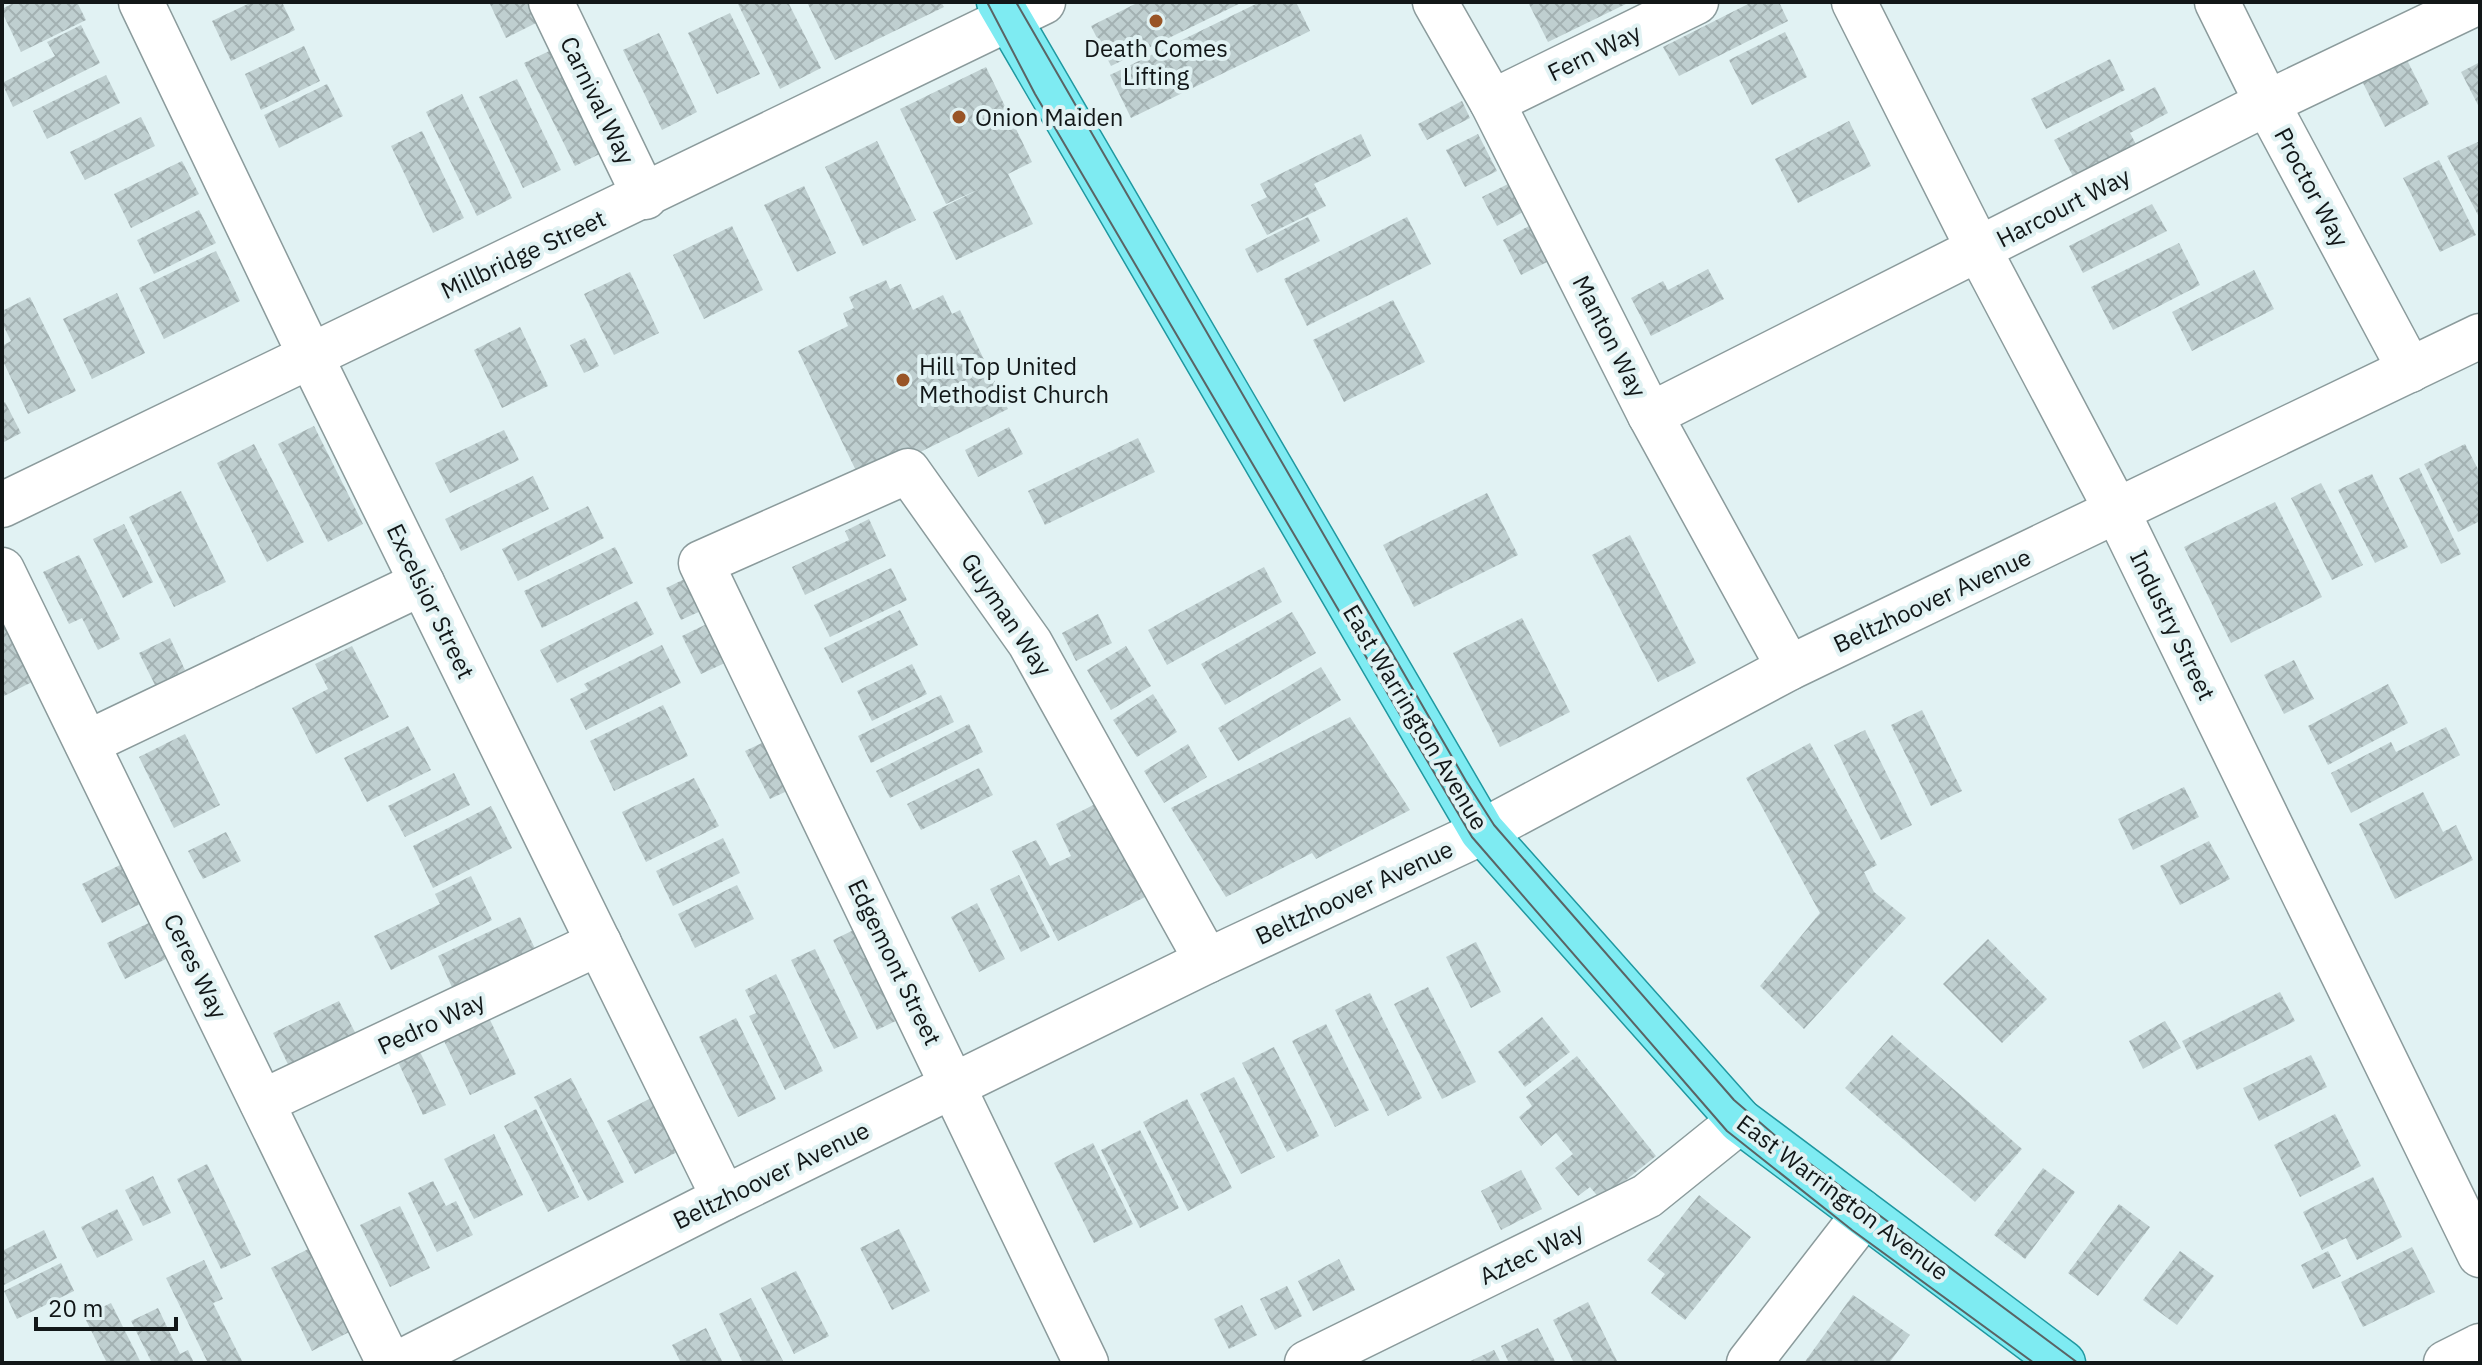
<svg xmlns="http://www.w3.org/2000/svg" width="2482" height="1365" viewBox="0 0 2482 1365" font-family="'IBM Plex Sans',sans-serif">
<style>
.building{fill:url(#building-cross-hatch)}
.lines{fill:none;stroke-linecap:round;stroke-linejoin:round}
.minor-casing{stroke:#8b9b9c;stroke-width:47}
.major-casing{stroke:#2098a0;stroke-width:47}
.minor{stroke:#fff;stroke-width:44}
.major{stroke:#7eebf2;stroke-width:44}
.tram{stroke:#5a6465;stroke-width:2}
.poi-dot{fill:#995527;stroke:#e1f2f3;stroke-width:3}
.labels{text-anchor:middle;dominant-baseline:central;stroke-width:8;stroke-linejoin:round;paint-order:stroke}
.poi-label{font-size:24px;fill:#121718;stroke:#e1f2f3;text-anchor:start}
.street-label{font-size:24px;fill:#121718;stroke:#e1f2f3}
</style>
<defs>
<pattern id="building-cross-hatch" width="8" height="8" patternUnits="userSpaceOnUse" patternTransform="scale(2)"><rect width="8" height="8" fill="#bfcfd0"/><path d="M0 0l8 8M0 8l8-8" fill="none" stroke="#a3b1b2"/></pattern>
</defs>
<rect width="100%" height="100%" fill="#e1f2f3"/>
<g class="building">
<path d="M15 2H77L86 20 21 52 2 12V9Z"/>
<path d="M252 2H282L295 30 231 61 212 21Z"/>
<path d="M493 2H534L542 20 506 38 490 4Z"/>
<path d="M737 2H788L821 68 780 89Z"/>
<path d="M807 2H941L944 7 835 60Z"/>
<path d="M1139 2H1243L1111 66 1091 26Z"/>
<path d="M1260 2H1296L1310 31 1131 118 1110 75Z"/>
<path d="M1528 2H1630L1548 42Z"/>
<path d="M1752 2H1779L1788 21 1679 76 1663 47Z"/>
<path d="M730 13 760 74 717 94 688 33Z"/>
<path d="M81 25 100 63 13 107 2 83 55 56 47 42Z"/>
<path d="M1785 32 1807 77 1752 105 1729 60Z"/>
<path d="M659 33 697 112 662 130 623 50Z"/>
<path d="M562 45 612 148 575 166 524 63Z"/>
<path d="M304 46 320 81 261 110 245 74Z"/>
<path d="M2110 59 2125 90 2046 129 2031 99Z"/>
<path d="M2407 60 2429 104 2385 127 2363 83Z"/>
<path d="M2480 62V109L2461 72Z"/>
<path d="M986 67 1032 162 1008 174 1033 224 956 260 933 212 982 188 946 204 900 109Z"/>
<path d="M106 75 120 103 47 139 33 111Z"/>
<path d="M517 79 561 170 523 188 479 97Z"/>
<path d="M327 84 343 116 279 148 264 115Z"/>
<path d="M2155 87 2168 113 2130 133 2138 148 2075 180 2054 140Z"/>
<path d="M462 94 512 198 477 216 426 112Z"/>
<path d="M1462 101 1470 118 1427 140 1418 124Z"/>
<path d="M141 117 155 146 85 180 70 152Z"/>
<path d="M1849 121 1871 166 1798 203 1775 159Z"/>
<path d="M422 131 464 218 433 233 391 146Z"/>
<path d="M1361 134 1371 156 1314 184 1326 206 1267 235 1251 205 1267 197 1260 184Z"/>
<path d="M1478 134 1497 171 1465 187 1446 150Z"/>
<path d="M877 141 916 220 863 246 825 167Z"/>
<path d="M2480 141V219L2447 156Z"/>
<path d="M2439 160 2476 235 2440 252 2403 178Z"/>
<path d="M182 161 199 194 131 228 114 194Z"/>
<path d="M1508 184 1523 212 1497 226 1482 197Z"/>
<path d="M804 186 836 253 797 272 764 205Z"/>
<path d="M2152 204 2167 231 2083 273 2069 246Z"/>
<path d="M199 210 216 243 154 274 137 240Z"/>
<path d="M1308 217 1320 241 1257 273 1245 249Z"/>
<path d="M1407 217 1431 264 1307 326 1284 279Z"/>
<path d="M732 226 763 290 704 319 673 255Z"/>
<path d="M1529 226 1547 262 1521 275 1503 240Z"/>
<path d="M2179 243 2200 285 2113 330 2091 287Z"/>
<path d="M216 251 240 301 164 339 139 288Z"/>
<path d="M1708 269 1724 299 1651 336 1631 298 1663 281 1668 290Z"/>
<path d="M2254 270 2274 309 2192 351 2172 312Z"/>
<path d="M630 272 659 333 614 355 584 294Z"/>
<path d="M886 280 890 289 901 284 913 310 943 295 952 314 960 310 1008 409 861 481 798 351 848 326 843 313 854 308 849 297Z"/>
<path d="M117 293 145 353 92 379 63 319Z"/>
<path d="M30 297 76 391 28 414 2 359V346L11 341 2 323V311Z"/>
<path d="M1393 300 1425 362 1344 402 1313 340Z"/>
<path d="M520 327 548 386 502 408 474 350Z"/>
<path d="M585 338 599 366 584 373 570 345Z"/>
<path d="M5 402 21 433 2 443V403Z"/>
<path d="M314 426 363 524 328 542 278 444Z"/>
<path d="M1009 427 1023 454 978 477 965 450Z"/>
<path d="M504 430 519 460 450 493 435 463Z"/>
<path d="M1138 438 1155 472 1045 525 1028 491Z"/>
<path d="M254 444 304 542 267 562 217 463Z"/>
<path d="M2465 444 2480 473V521L2458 532 2424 464Z"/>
<path d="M2419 468 2461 554 2441 564 2399 478Z"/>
<path d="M2372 474 2408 547 2375 563 2338 490Z"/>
<path d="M533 476 549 509 461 551 445 519Z"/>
<path d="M2321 483 2363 565 2332 580 2291 498Z"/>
<path d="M181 491 226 582 174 607 129 517Z"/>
<path d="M1487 493 1518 555 1414 607 1383 545Z"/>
<path d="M2275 502 2322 597 2231 643 2184 547Z"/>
<path d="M588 506 604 538 518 581 502 549Z"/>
<path d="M869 519 886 556 805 595 792 567 849 540 845 531Z"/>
<path d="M124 524 153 582 123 598 93 539Z"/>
<path d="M1630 535 1696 663 1658 682 1592 555Z"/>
<path d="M615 547 633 583 542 628 524 591Z"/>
<path d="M79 555 120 639 98 650 82 618 69 624 43 572Z"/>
<path d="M1264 567 1282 602 1167 665 1148 630Z"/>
<path d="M891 568 907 600 830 637 814 605Z"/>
<path d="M699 572 714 605 681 620 666 588Z"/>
<path d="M2 601 40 678 2 697Z"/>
<path d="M637 601 654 634 557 683 540 650Z"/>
<path d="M900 610 918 645 842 683 824 648Z"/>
<path d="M1292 612 1316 653 1225 705 1201 664Z"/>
<path d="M1098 614 1112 643 1076 661 1062 633Z"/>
<path d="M719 618 738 657 701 674 682 636Z"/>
<path d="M1522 618 1570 712 1500 747 1453 653Z"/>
<path d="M170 638 185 670 155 685 139 653Z"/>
<path d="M662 645 681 683 586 730 570 699 588 690 584 684Z"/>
<path d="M352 646 389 717 316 754 292 708 328 689 315 664Z"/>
<path d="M1126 646 1151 686 1111 710 1087 670Z"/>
<path d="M2294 660 2314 699 2284 714 2264 675Z"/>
<path d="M912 664 927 694 872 721 857 691Z"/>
<path d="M1321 667 1341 700 1238 761 1218 728Z"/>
<path d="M2388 684 2408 723 2328 765 2308 726Z"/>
<path d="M1153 694 1177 732 1137 757 1113 720Z"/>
<path d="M941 695 954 722 871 763 858 736Z"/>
<path d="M663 705 688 756 614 791 590 741Z"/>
<path d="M1922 710 1962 791 1931 806 1891 725Z"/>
<path d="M1350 717 1410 810 1316 859 1312 853 1226 897 1171 808Z"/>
<path d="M969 724 983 752 890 798 876 771Z"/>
<path d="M408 726 431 770 367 802 344 758Z"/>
<path d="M2446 727 2460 755 2351 813 2331 773 2391 742 2396 752Z"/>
<path d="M1865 730 1912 825 1881 840 1834 745Z"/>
<path d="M185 734 220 805 174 828 139 757Z"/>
<path d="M779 735 802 784 770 799 745 751Z"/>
<path d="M1810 743 1877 865 1864 872 1874 892 1906 918 1804 1029 1760 986 1820 913 1746 778Z"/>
<path d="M1188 744 1207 777 1164 803 1144 771Z"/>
<path d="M979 768 993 795 921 830 907 804Z"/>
<path d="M454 773 470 805 405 837 388 806Z"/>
<path d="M694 778 719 826 646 862 622 812Z"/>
<path d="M2184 787 2199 817 2133 850 2118 819Z"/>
<path d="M2423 792 2443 832 2456 825 2473 860 2395 899 2359 824Z"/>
<path d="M1105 799 1153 893 1058 941 1012 851 1036 840 1050 866 1071 856 1056 824Z"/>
<path d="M491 806 512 848 433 888 413 846Z"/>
<path d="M226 832 241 861 203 879 188 851Z"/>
<path d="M723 838 740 873 673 906 656 871Z"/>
<path d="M2209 841 2230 879 2180 905 2160 866Z"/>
<path d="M126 862 146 901 102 923 82 884Z"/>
<path d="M1019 875 1050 937 1021 952 990 889Z"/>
<path d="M471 876 492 920 391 970 374 936 440 904 435 894Z"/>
<path d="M737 885 754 919 695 948 678 914Z"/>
<path d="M977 903 1005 959 979 972 951 917Z"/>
<path d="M520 917 538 955 455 994 438 956Z"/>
<path d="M155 920 172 956 125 979 107 943Z"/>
<path d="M862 926 906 1016 877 1030 833 940Z"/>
<path d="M1988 939 2047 999 2002 1043 1943 984Z"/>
<path d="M1476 942 1501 992 1471 1008 1446 957Z"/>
<path d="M815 949 858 1038 834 1049 791 960Z"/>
<path d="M776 974 823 1071 785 1090 749 1016 756 1013 745 990Z"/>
<path d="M1428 987 1476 1082 1442 1099 1394 1004Z"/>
<path d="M2280 992 2295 1021 2197 1070 2182 1041Z"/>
<path d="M1370 993 1422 1098 1388 1116 1335 1010Z"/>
<path d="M339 1001 361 1044 294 1077 273 1033Z"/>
<path d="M1542 1017 1570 1052 1525 1087 1498 1052Z"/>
<path d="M736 1018 776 1099 738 1117 699 1037Z"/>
<path d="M490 1020 516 1074 470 1095 444 1041Z"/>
<path d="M2165 1021 2181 1048 2143 1069 2129 1041Z"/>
<path d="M1326 1024 1369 1110 1335 1127 1292 1041Z"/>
<path d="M1892 1035 2022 1149 1975 1202 1845 1088Z"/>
<path d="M1274 1047 1319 1136 1287 1152 1242 1063Z"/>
<path d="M420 1052 446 1105 423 1115 398 1062Z"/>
<path d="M2311 1055 2327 1087 2259 1121 2243 1088Z"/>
<path d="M1577 1056 1656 1156 1601 1200 1590 1187 1578 1196 1555 1168 1573 1154 1556 1133 1541 1146 1519 1117 1532 1106 1526 1097Z"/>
<path d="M1234 1077 1275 1157 1241 1174 1200 1094Z"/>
<path d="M571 1078 624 1182 588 1201 534 1097Z"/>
<path d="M651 1098 679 1151 635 1174 607 1121Z"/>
<path d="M1187 1099 1232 1188 1188 1211 1143 1122Z"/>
<path d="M536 1109 579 1197 548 1212 504 1126Z"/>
<path d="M2335 1114 2361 1166 2300 1197 2274 1145Z"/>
<path d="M1140 1130 1179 1208 1140 1228 1101 1150Z"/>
<path d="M494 1134 523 1195 474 1219 444 1159Z"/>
<path d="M1093 1143 1133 1224 1094 1243 1054 1163Z"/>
<path d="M207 1164 251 1255 221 1269 177 1179Z"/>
<path d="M2043 1168 2075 1192 2025 1259 1994 1235Z"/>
<path d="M1521 1170 1542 1209 1501 1230 1481 1191Z"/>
<path d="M153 1176 171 1213 143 1226 125 1190Z"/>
<path d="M2373 1177 2402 1237 2357 1260 2346 1238 2322 1250 2303 1212Z"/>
<path d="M433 1181 446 1206 456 1201 473 1235 437 1252 408 1193Z"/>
<path d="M1699 1195 1751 1237 1685 1320 1651 1293 1665 1274 1647 1260Z"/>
<path d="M2119 1204 2150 1227 2098 1296 2068 1273Z"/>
<path d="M400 1206 430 1268 390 1287 360 1225Z"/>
<path d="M117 1209 133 1240 97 1258 81 1227Z"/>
<path d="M899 1229 930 1291 892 1310 860 1248Z"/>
<path d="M44 1230 57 1258 2 1286V1251Z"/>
<path d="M318 1244 359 1327 312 1351 271 1268Z"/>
<path d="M2412 1247 2435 1292 2363 1327 2341 1282Z"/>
<path d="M2180 1251 2214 1276 2177 1325 2143 1300Z"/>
<path d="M2328 1251 2341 1276 2313 1289 2301 1265Z"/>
<path d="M1339 1259 1355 1290 1313 1311 1298 1281Z"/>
<path d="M204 1260 223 1299 213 1303 243 1363H208L166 1278Z"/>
<path d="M61 1263 74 1291 17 1319 4 1291Z"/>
<path d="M796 1271 829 1336 794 1354 761 1288Z"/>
<path d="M1287 1286 1302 1316 1275 1330 1260 1299Z"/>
<path d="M1853 1295 1910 1335 1889 1363H1804Z"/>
<path d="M751 1298 784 1363H743L719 1314Z"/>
<path d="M1588 1302 1618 1363H1574L1553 1320Z"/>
<path d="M111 1303 141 1363H107L84 1316Z"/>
<path d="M1242 1305 1257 1335 1229 1349 1214 1319Z"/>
<path d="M158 1308 180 1354 188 1350 194 1363H152L131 1321Z"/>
<path d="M706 1328 723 1363H681L672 1345Z"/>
<path d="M1538 1328 1556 1363H1509L1501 1346Z"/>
<path d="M1494 1350 1501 1363H1466Z"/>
</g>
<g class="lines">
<defs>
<g id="minor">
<path d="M141 2 310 355 724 1198"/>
<path d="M551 2 645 197"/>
<path d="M1435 2 1492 102 1650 415 1789 668"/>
<path d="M1854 2 1979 250 2118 513 2480 1255"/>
<path d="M2217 2 2267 103 2410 370"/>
<path d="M1492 102 1696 2"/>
<path d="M1650 415 2267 103 2478 2"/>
<path d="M2 505 1043 2"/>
<path d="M2 570 389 1363"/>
<path d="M87 743 422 583"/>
<path d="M262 1102 599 943"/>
<path d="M399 1363 724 1198 1207 961 1472 837 1789 668 2480 336"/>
<path d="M1086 1363 701 563 908 471 1030 643 1207 961"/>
<path d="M1307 1363 1647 1196 1740 1121"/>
<path d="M1749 1363 1852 1230 1860 1211"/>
<path d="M2446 1363 2480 1346"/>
</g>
<path id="major" d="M999 2 1482 831 1740 1121 2063 1363"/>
</defs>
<use href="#minor" class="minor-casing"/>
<use href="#major" class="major-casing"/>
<use href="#minor" class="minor"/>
<use href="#major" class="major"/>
<g class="tram">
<path d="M987 2 1035 94 1472 837 1727 1131 1852 1230 2034 1363"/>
<path d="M1016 2 1466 781 1494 825 1734 1100 1793 1151 2078 1363"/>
</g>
</g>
<g class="poi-dot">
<circle cx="1156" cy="21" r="8"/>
<circle cx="959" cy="117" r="8"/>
<circle cx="903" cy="380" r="8"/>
</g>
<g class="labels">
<g class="poi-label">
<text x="1156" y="48" text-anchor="middle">Death Comes<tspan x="1156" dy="28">Lifting</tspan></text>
<text x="975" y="117">Onion Maiden</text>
<text x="919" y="366">Hill Top United<tspan x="919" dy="28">Methodist Church</tspan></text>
</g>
<g class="street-label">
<text transform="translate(1594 52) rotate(-26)">Fern Way</text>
<text transform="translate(598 100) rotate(64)">Carnival Way</text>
<text transform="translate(2312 187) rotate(62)">Proctor Way</text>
<text transform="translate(2063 207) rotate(-27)">Harcourt Way</text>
<text transform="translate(523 254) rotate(-25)">Millbridge Street</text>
<text transform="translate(1610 336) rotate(63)">Manton Way</text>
<text transform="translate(1932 600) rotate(-25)">Beltzhoover Avenue</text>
<text transform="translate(431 601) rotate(64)">Excelsior Street</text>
<text transform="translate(1007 614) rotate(56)">Guyman Way</text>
<text transform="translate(2173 625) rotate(64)">Industry Street</text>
<text transform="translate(1416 717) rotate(59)">East Warrington Avenue</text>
<text transform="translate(1354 892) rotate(-25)">Beltzhoover Avenue</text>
<text transform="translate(895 962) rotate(64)">Edgemont Street</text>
<text transform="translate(196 966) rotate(64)">Ceres Way</text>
<text transform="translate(431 1023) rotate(-25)">Pedro Way</text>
<text transform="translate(771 1175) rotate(-26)">Beltzhoover Avenue</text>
<text transform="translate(1843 1197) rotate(37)">East Warrington Avenue</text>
<text transform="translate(1531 1253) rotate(-26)">Aztec Way</text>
</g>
</g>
<rect width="2482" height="1365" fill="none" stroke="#121718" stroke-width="8"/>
<path d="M36 1317v12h140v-12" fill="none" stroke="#121718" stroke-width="4"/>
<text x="48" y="1317" font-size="24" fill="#121718" stroke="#e1f2f3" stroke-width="6" paint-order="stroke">20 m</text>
</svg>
